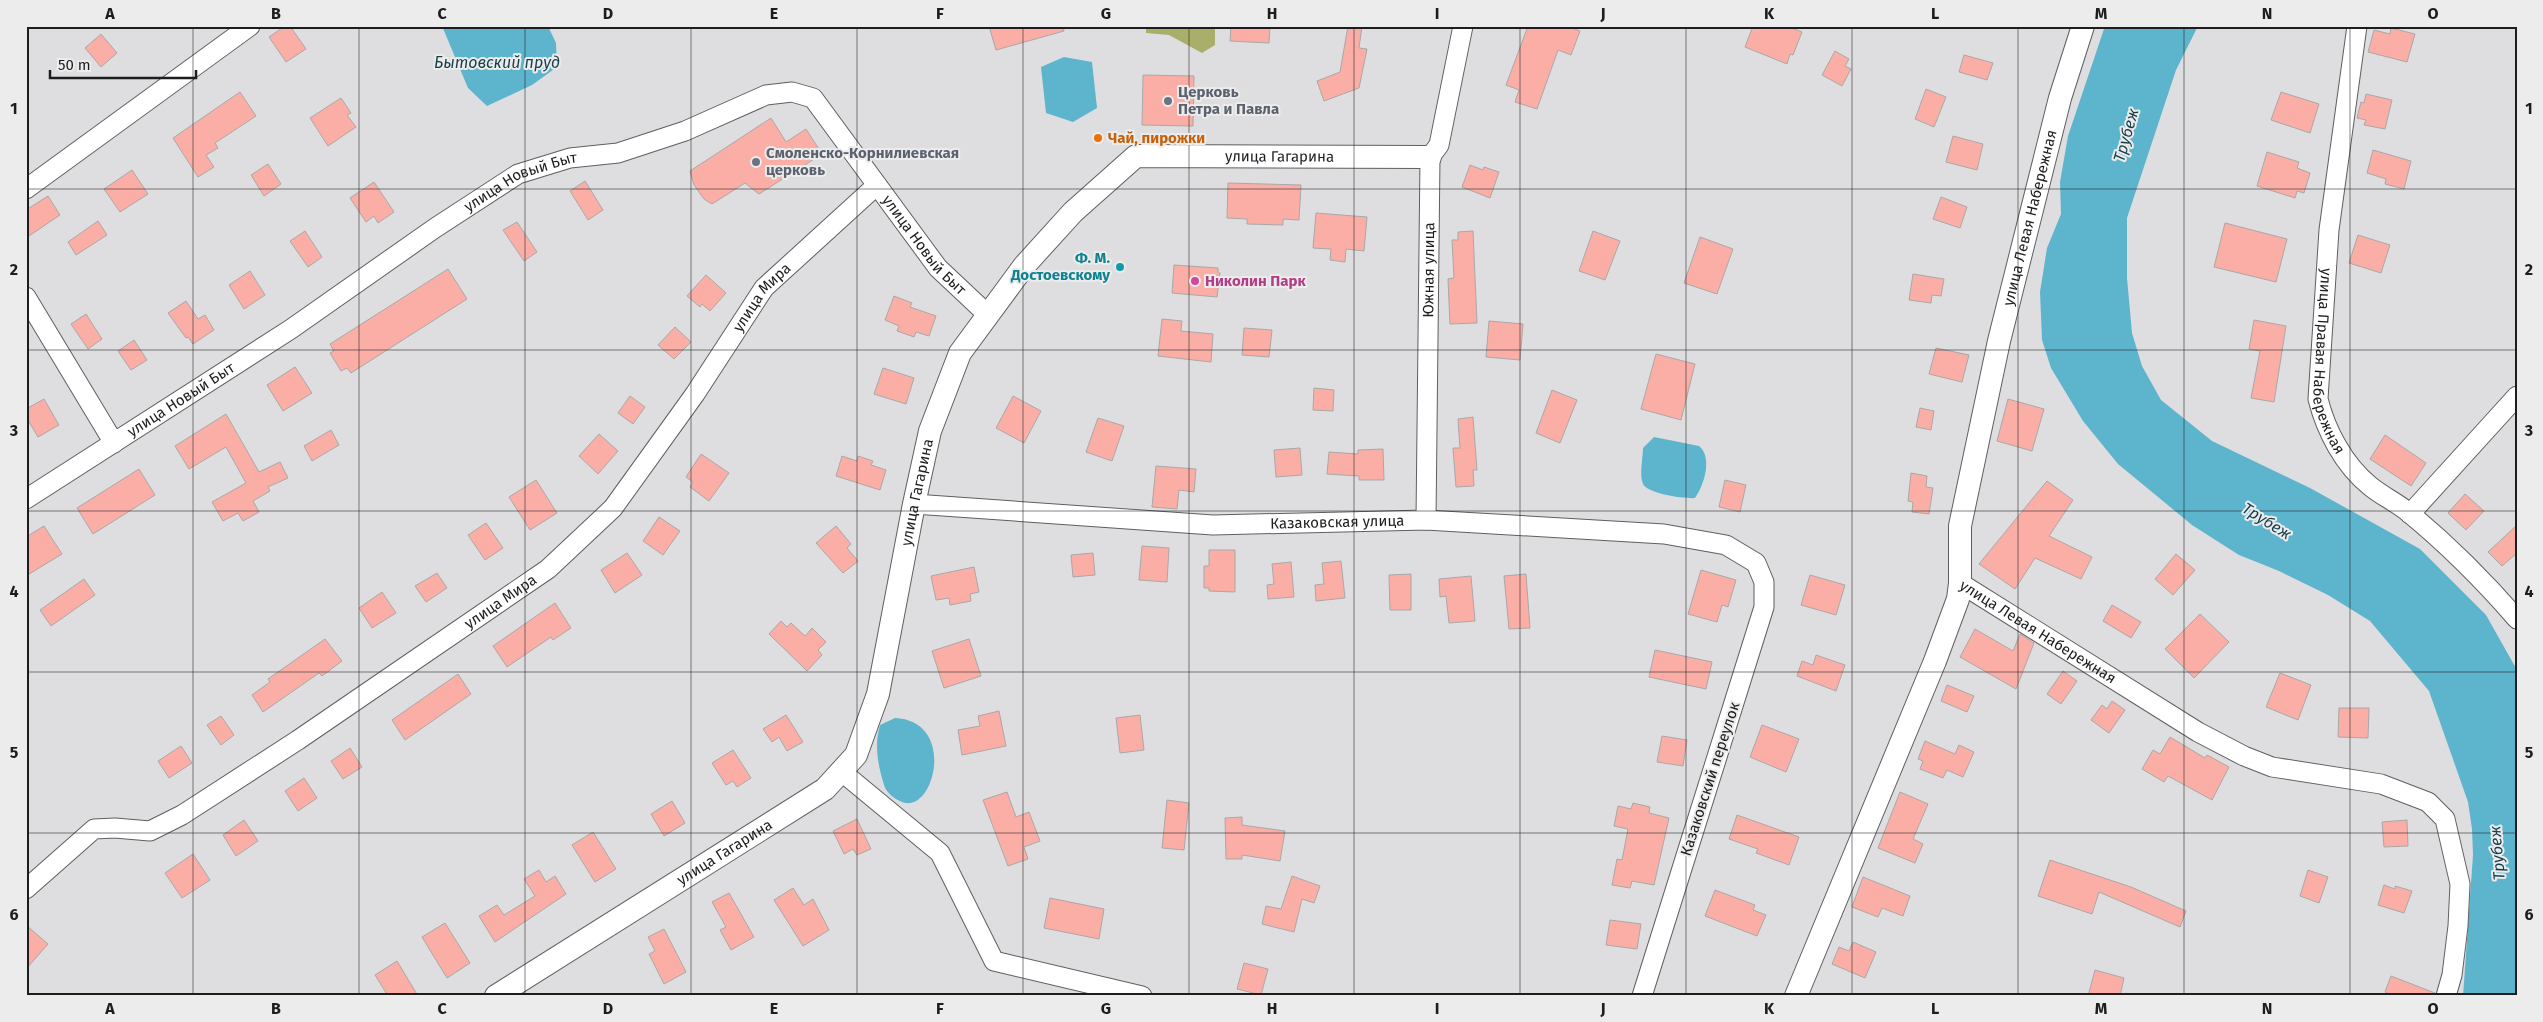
<svg xmlns="http://www.w3.org/2000/svg" width="2543" height="1022" viewBox="0 0 2543 1022" font-family="'Fira Sans',sans-serif">
<style>
.forest{fill:#a9af6a}
.water{fill:#5db4cd}
.building{fill:#fbaea6;stroke:#a9a8a7}
.lines{fill:none;stroke-linecap:round;stroke-linejoin:round}
.minor-casing{stroke:#5f5f61;stroke-width:21}
.tertiary-casing{stroke:#5f5f61;stroke-width:24}
.minor{stroke:#fff;stroke-width:19}
.tertiary{stroke:#fff;stroke-width:22}
.grid{fill:none;stroke:#1d1d1d;stroke-width:1;stroke-opacity:0.55}
.worship-dot{fill:#6b7280;stroke:#ececed;stroke-width:2}
.food-dot{fill:#e8710a;stroke:#ececed;stroke-width:2}
.culture-dot{fill:#0f9aa8;stroke:#ececed;stroke-width:2}
.hotel-dot{fill:#d1479c;stroke:#ececed;stroke-width:2}
.labels{text-anchor:middle;dominant-baseline:central;stroke-width:4;stroke-linejoin:round;paint-order:stroke}
.worship-label{font-size:15px;font-weight:bold;fill:#5b616d;stroke:#ececed;text-anchor:start}
.food-label{font-size:15px;font-weight:bold;fill:#c56008;stroke:#ececed;text-anchor:start}
.street-label{font-size:15px;fill:#1d1d1d;stroke:#ececed}
.culture-label{font-size:15px;font-weight:bold;fill:#0d838f;stroke:#ececed;text-anchor:end}
.hotel-label{font-size:15px;font-weight:bold;fill:#b23c85;stroke:#ececed;text-anchor:start}
.water-label{font-size:16px;font-style:italic;fill:#163e4a;stroke:#ececed}
.neatline{fill:none;stroke:#1d1d1d;stroke-width:2}
.grid-label{font-size:16px;text-anchor:middle;font-weight:bold;fill:#1d1d1d}
</style>
<rect width="100%" height="100%" fill="#dedee0"/>
<path class="forest" d="M1146 26H1215V45L1202 53 1169 35 1146 33Z"/>
<g class="water">
<path d="M442 26H548L556 43 557 67 532 85 487 106 468 88Z"/>
<path d="M2105 26H2198L2176 70 2127 218V278L2132 333 2142 366 2161 400 2212 441 2310 488 2420 549 2486 615 2517 670V996H2463L2473 855 2472 829 2468 802 2429 691 2370 621 2328 595 2279 571 2239 555 2192 525 2118 464 2083 421 2051 368 2042 340 2040 292 2047 248 2061 214 2060 182 2068 136Z"/>
<path d="M1064 57 1092 62 1097 108 1073 122 1046 113 1041 67Z"/>
<path d="M1654 437 1699 446C1713 457 1704 486 1695 498 1685 499 1648 494 1643 484 1639 475 1643 458 1643 448Z"/>
<path d="M895 718C959 721 933 819 900 801 893 798 886 792 884 785 878 765 874 746 880 725Z"/>
</g>
<g class="building">
<path d="M285 26H290L306 49 286 62 269 37Z"/>
<path d="M989 26H1063L1064 31 996 50Z"/>
<path d="M1231 26H1270L1269 43 1230 41Z"/>
<path d="M1348 26H1362L1359 48 1367 49 1359 88 1324 101 1317 81 1340 72Z"/>
<path d="M1528 26H1567L1580 31 1571 55 1558 50 1537 109 1515 102 1519 90 1506 85Z"/>
<path d="M1753 26H1786L1802 32 1793 55 1790 54 1787 64 1745 47Z"/>
<path d="M2391 28 2415 34 2407 62 2368 52 2374 30 2390 34Z"/>
<path d="M101 34 117 53 101 67 85 48Z"/>
<path d="M1835 51 1849 59 1845 66 1851 69 1842 86 1822 75Z"/>
<path d="M1964 55 1993 63 1987 80 1959 72Z"/>
<path d="M1143 75 1194 76 1193 126 1142 125Z"/>
<path d="M1926 89 1946 97 1934 127 1915 119Z"/>
<path d="M240 92 256 116 215 143 218 148 206 155 214 167 198 177 173 138Z"/>
<path d="M2281 92 2319 104 2310 133 2271 120Z"/>
<path d="M2366 94 2392 100 2385 129 2364 125 2366 120 2357 118 2361 102 2364 103Z"/>
<path d="M341 98 351 113 347 115 356 127 328 146 310 118Z"/>
<path d="M771 118 786 142 806 129 822 154 759 194 745 183 712 204 704 199 694 185 690 171Z"/>
<path d="M1953 136 1983 144 1977 170 1946 162Z"/>
<path d="M2373 150 2411 161 2404 189 2385 184 2386 179 2367 173Z"/>
<path d="M2267 152 2299 162 2297 168 2310 173 2304 193 2297 191 2295 198 2257 186Z"/>
<path d="M268 164 281 184 264 196 251 175Z"/>
<path d="M1470 165 1483 170 1484 167 1499 172 1490 198 1462 187Z"/>
<path d="M132 170 148 194 120 212 104 189Z"/>
<path d="M585 181 603 210 588 220 570 191Z"/>
<path d="M374 182 394 212 378 223 374 216 366 222 350 198Z"/>
<path d="M1228 183 1301 185 1299 220 1283 219V225L1247 224V219L1227 218Z"/>
<path d="M48 196 60 215 26 238V210Z"/>
<path d="M1941 197 1967 207 1960 228 1933 219Z"/>
<path d="M1316 213 1367 217 1364 251 1346 249 1345 262 1330 260 1331 249 1313 248Z"/>
<path d="M98 221 107 235 76 255 68 242Z"/>
<path d="M517 222 537 252 524 261 503 230Z"/>
<path d="M2225 223 2287 239 2276 282 2214 267Z"/>
<path d="M305 231 322 257 308 267 290 241Z"/>
<path d="M1473 231 1477 323 1450 324 1448 279 1454 278 1452 240H1458V232Z"/>
<path d="M1593 231 1620 241 1605 280 1579 271Z"/>
<path d="M2358 235 2390 245 2381 273 2349 263Z"/>
<path d="M1700 237 1733 249 1717 294 1684 283Z"/>
<path d="M1174 265 1218 268V272L1220 273 1217 297 1172 293Z"/>
<path d="M448 269 467 299 351 373 347 368 341 371 330 353 334 351 330 344Z"/>
<path d="M250 271 265 295 244 309 229 285Z"/>
<path d="M1913 274 1944 279 1941 296 1932 295 1931 303 1909 300Z"/>
<path d="M706 275 726 293 710 311 702 304 700 307 687 296Z"/>
<path d="M894 296 912 303 910 307 936 316 929 336 916 332 914 337 897 331 899 326 885 320Z"/>
<path d="M186 301 198 319 205 315 214 330 193 344 188 337 186 338 168 313Z"/>
<path d="M86 314 102 339 88 349 71 324Z"/>
<path d="M1162 319 1182 321 1181 331 1213 334 1211 362 1158 356Z"/>
<path d="M2254 320 2286 326 2274 402 2251 398 2260 351 2249 349Z"/>
<path d="M1489 321 1523 324 1520 360 1486 357Z"/>
<path d="M675 327 691 342 674 359 658 345Z"/>
<path d="M1244 328 1272 330 1269 357 1242 355Z"/>
<path d="M134 340 147 360 131 370 118 351Z"/>
<path d="M1936 348 1969 355 1962 382 1929 374Z"/>
<path d="M1656 354 1695 364 1681 420 1641 409Z"/>
<path d="M295 367 312 393 283 411 267 385Z"/>
<path d="M883 368 914 378 906 404 874 394Z"/>
<path d="M1314 388 1334 390 1333 411 1313 410Z"/>
<path d="M1552 390 1577 400 1560 443 1536 433Z"/>
<path d="M630 396 645 407 633 424 618 413Z"/>
<path d="M1013 396 1041 411 1024 443 996 428Z"/>
<path d="M44 399 59 425 38 437 26 417V409Z"/>
<path d="M2008 399 2044 409 2032 451 1997 441Z"/>
<path d="M1920 408 1934 411 1931 430 1916 427Z"/>
<path d="M226 414 259 472 280 462 288 478 268 487 270 491 253 501 259 512 243 521 238 513 223 521 212 502 246 483 226 447 189 469 175 446Z"/>
<path d="M1473 417 1477 470H1473L1474 486 1456 487 1453 448H1460L1458 419Z"/>
<path d="M1098 418 1124 426 1112 461 1086 452Z"/>
<path d="M331 430 339 445 312 461 304 446Z"/>
<path d="M599 434 618 451 598 474 579 456Z"/>
<path d="M2385 435 2426 463 2411 486 2370 459Z"/>
<path d="M1300 448 1302 475 1276 477 1274 450Z"/>
<path d="M1383 449 1384 480H1359V476L1327 474 1329 452 1358 454V450Z"/>
<path d="M701 454 729 473 709 501 690 487 693 482 686 477Z"/>
<path d="M842 456 857 461 858 456 873 461 871 465 886 470 880 490 836 476Z"/>
<path d="M1156 466 1196 469 1194 492 1179 490 1177 509 1152 507Z"/>
<path d="M139 469 155 495 93 534 77 508Z"/>
<path d="M1911 473 1927 476 1926 487 1933 488 1929 514 1912 512 1913 502 1908 501Z"/>
<path d="M536 480 557 513 530 530 509 497Z"/>
<path d="M1725 480 1746 485 1740 512 1719 507Z"/>
<path d="M2047 481 2073 500 2049 536 2092 557 2081 579 2035 558 2015 589 1979 564Z"/>
<path d="M2465 494 2484 511 2466 530 2448 513Z"/>
<path d="M659 517 680 531 663 555 643 541Z"/>
<path d="M486 523 503 548 485 560 468 535Z"/>
<path d="M2517 525V553L2502 566 2488 552Z"/>
<path d="M44 526 62 554 26 576V537Z"/>
<path d="M836 526 851 544 847 548 858 561 843 573 816 543Z"/>
<path d="M1142 546 1169 548 1167 582 1139 580Z"/>
<path d="M1209 550H1235V592L1209 591V588H1204V566H1209Z"/>
<path d="M627 553 642 575 615 593 601 570Z"/>
<path d="M1093 553 1095 575 1073 577 1071 555Z"/>
<path d="M2176 554 2195 570 2173 595 2155 579Z"/>
<path d="M1341 561 1345 598 1316 601 1315 585 1324 584 1322 563Z"/>
<path d="M1291 562 1294 597 1268 599 1267 585 1274 584 1272 564Z"/>
<path d="M974 567 979 592 970 594 971 601 950 605 949 598 936 600 931 576Z"/>
<path d="M1701 570 1736 580 1728 607 1722 605 1717 622 1688 614Z"/>
<path d="M437 573 447 588 426 602 415 586Z"/>
<path d="M1411 574V610H1390L1389 575Z"/>
<path d="M1526 574 1530 628 1509 629 1504 576Z"/>
<path d="M1810 575 1845 585 1836 615 1801 605Z"/>
<path d="M1471 576 1475 621 1449 623 1446 596 1440 597 1439 579Z"/>
<path d="M84 579 95 595 51 626 40 610Z"/>
<path d="M382 592 396 613 372 628 359 608Z"/>
<path d="M555 603 571 628 553 640 551 637 507 667 493 646Z"/>
<path d="M2112 605 2141 622 2131 638 2103 621Z"/>
<path d="M2200 614 2229 642 2194 678 2165 649Z"/>
<path d="M781 621 787 627 791 623 805 636 812 628 826 642 818 650 822 655 807 671 769 634Z"/>
<path d="M1975 629 2013 651 2020 634 2034 643 2016 689 1960 657Z"/>
<path d="M325 639 342 661 322 676 319 673 263 712 252 695 270 682 268 679Z"/>
<path d="M969 639 981 676 944 688 932 651Z"/>
<path d="M1655 650 1712 662 1706 689 1649 677Z"/>
<path d="M1816 655 1845 665 1836 691 1797 676 1802 661 1813 665Z"/>
<path d="M2063 671 2077 681 2061 704 2047 694Z"/>
<path d="M2280 673 2311 685 2298 720 2266 707Z"/>
<path d="M458 674 471 694 405 740 392 720Z"/>
<path d="M1947 685 1974 696 1967 712 1941 701Z"/>
<path d="M2112 701 2125 710 2109 733 2091 720 2102 705 2107 709Z"/>
<path d="M2339 708H2369L2368 738 2338 737Z"/>
<path d="M999 711 1006 746 962 755 958 730 980 726 978 716Z"/>
<path d="M786 715 803 742 787 751 779 737 772 742 763 729Z"/>
<path d="M1140 715 1144 750 1120 753 1116 718Z"/>
<path d="M221 716 234 735 221 745 207 725Z"/>
<path d="M1762 725 1799 739 1786 772 1750 757Z"/>
<path d="M1662 736 1687 740 1683 766 1657 762Z"/>
<path d="M2170 737 2205 758 2207 755 2229 767 2212 800 2168 776 2164 782 2142 769 2153 750 2160 754Z"/>
<path d="M1925 741 1955 754 1959 745 1974 752 1963 777 1947 770 1943 778 1920 769 1923 761 1918 759Z"/>
<path d="M181 746 192 763 169 778 158 761Z"/>
<path d="M350 748 362 767 343 779 331 761Z"/>
<path d="M733 750 751 778 737 787 733 781 726 785 712 763Z"/>
<path d="M304 778 317 798 298 811 285 791Z"/>
<path d="M1007 792 1016 817 1029 812 1040 841 1024 847 1028 859 1008 866 983 800Z"/>
<path d="M1900 792 1928 804 1913 839 1923 844 1915 863 1878 848Z"/>
<path d="M1167 800 1189 803 1184 850 1162 848Z"/>
<path d="M672 801 685 823 664 836 651 814Z"/>
<path d="M1633 803 1650 807 1649 813 1669 818 1654 885 1632 881 1630 888 1612 885 1617 859 1622 860 1628 829 1614 826 1618 806 1631 809Z"/>
<path d="M1737 815 1799 837 1789 865 1756 853 1758 849 1729 839Z"/>
<path d="M1242 817V825L1285 831 1280 861 1242 855V859H1226L1225 818Z"/>
<path d="M857 819 871 849 857 855 853 849 844 854 833 831Z"/>
<path d="M244 820 258 841 236 856 223 835Z"/>
<path d="M2407 820 2408 846 2384 847 2382 822Z"/>
<path d="M593 832 616 869 595 882 572 845Z"/>
<path d="M193 854 210 880 182 898 165 873Z"/>
<path d="M2050 860 2131 887 2186 911 2180 927 2099 892 2092 914 2038 896Z"/>
<path d="M539 870 546 882 555 876 566 894 495 942 479 916 497 905 504 915 535 896 524 879Z"/>
<path d="M2308 870 2328 877 2319 903 2300 896Z"/>
<path d="M1292 876 1320 886 1314 903 1302 899 1294 932 1262 924 1266 906 1281 909Z"/>
<path d="M1863 877 1910 896 1903 916 1882 908 1878 917 1852 907Z"/>
<path d="M2384 885 2395 889V886L2412 891 2404 913 2378 905Z"/>
<path d="M793 888 804 905 813 899 829 930 803 946 774 900Z"/>
<path d="M1715 890 1755 905 1753 910 1766 915 1757 936 1705 916Z"/>
<path d="M729 893 754 937 731 950 720 930 726 927 712 902Z"/>
<path d="M1050 898 1104 909 1099 939 1044 928Z"/>
<path d="M1610 920 1641 924 1637 949 1606 945Z"/>
<path d="M445 923 470 963 447 978 422 937Z"/>
<path d="M26 925 48 944 26 969Z"/>
<path d="M664 929 686 972 664 984 649 954 655 951 648 937Z"/>
<path d="M1853 942 1876 952 1865 978 1832 964 1839 947 1849 951Z"/>
<path d="M397 961 418 996H388L375 975Z"/>
<path d="M1244 963 1268 969 1261 995 1237 989Z"/>
<path d="M2095 970 2124 978 2120 996H2088Z"/>
<path d="M2391 976 2435 993V996H2394L2385 992Z"/>
</g>
<g class="lines">
<defs>
<g id="minor">
<path id="s1" d="M2357 26 2329 230 2318 399C2326 431 2344 465 2370 486 2382 496 2396 502 2408 512 2447 544 2484 581 2517 619"/>
<path d="M26 189 250 26"/>
<path d="M26 297 114 443"/>
<path id="s2" d="M26 499 291 329 435 228 518 174 570 158 618 153 685 131 766 95 792 92 813 98 938 268 987 314"/>
<path id="s3" d="M914 504 1213 525 1426 520 1664 534 1726 545 1756 563 1764 582V607L1642 996"/>
<path d="M2410 514 2517 396"/>
<path id="s4" d="M1426 520 1430 157 1439 145 1463 26"/>
<path id="s5" d="M1960 583 2198 732 2244 756 2272 767 2381 784 2428 802 2445 819 2460 884 2458 926 2452 975 2446 996"/>
<path d="M842 772 940 853 994 961 1142 996"/>
<path id="s6" d="M26 889 94 829 115 828 150 831 182 815 298 740 548 569 613 508 695 394 764 288 877 185"/>
</g>
<g id="tertiary">
<path id="s7" d="M496 996 825 789 856 755 878 694 914 504 930 431 960 353 1024 266 1073 212 1136 156 1430 157"/>
<path id="s8" d="M1796 996 1935 661 1958 599 1960 583V526L1999 341 2060 98 2083 26"/>
</g>
</defs>
<use href="#minor" class="minor-casing"/>
<use href="#tertiary" class="tertiary-casing"/>
<use href="#minor" class="minor"/>
<use href="#tertiary" class="tertiary"/>
</g>
<path class="grid" d="M193 26V996M359 26V996M525 26V996M691 26V996M857 26V996M1023 26V996M1189 26V996M1354 26V996M1520 26V996M1686 26V996M1852 26V996M2018 26V996M2184 26V996M2350 26V996M26 189H2517M26 350H2517M26 511H2517M26 672H2517M26 833H2517"/>
<g class="worship-dot">
<circle cx="1168" cy="101" r="5"/>
<circle cx="756" cy="162" r="5"/>
</g>
<circle class="food-dot" cx="1098" cy="138" r="5"/>
<circle class="culture-dot" cx="1120" cy="267" r="5"/>
<circle class="hotel-dot" cx="1195" cy="281" r="5"/>
<g class="labels">
<g class="worship-label">
<text x="1178" y="92">Церковь<tspan x="1178" dy="17">Петра и Павла</tspan></text>
<text x="766" y="153">Смоленско-Корнилиевская<tspan x="766" dy="17">церковь</tspan></text>
</g>
<g class="food-label">
<text x="1108" y="138">Чай, пирожки</text>
</g>
<g class="street-label">
<text stroke="none"><textPath href="#s7" startOffset="1260">улица Гагарина</textPath></text>
<text stroke="none"><textPath href="#s2" startOffset="589">улица Новый Быт</textPath></text>
<text stroke="none"><textPath href="#s8" startOffset="818">улица Левая Набережная</textPath></text>
<text stroke="none"><textPath href="#s2" startOffset="1084">улица Новый Быт</textPath></text>
<text stroke="none"><textPath href="#s4" startOffset="250">Южная улица</textPath></text>
<text stroke="none"><textPath href="#s6" startOffset="971">улица Мира</textPath></text>
<text stroke="none"><textPath href="#s1" startOffset="339">улица Правая Набережная</textPath></text>
<text stroke="none"><textPath href="#s2" startOffset="184">улица Новый Быт</textPath></text>
<text stroke="none"><textPath href="#s7" startOffset="705">улица Гагарина</textPath></text>
<text stroke="none"><textPath href="#s3" startOffset="424">Казаковская улица</textPath></text>
<text stroke="none"><textPath href="#s6" startOffset="566">улица Мира</textPath></text>
<text stroke="none"><textPath href="#s5" startOffset="92">улица Левая Набережная</textPath></text>
<text transform="translate(1710 779) rotate(-72)">Казаковский переулок</text>
<text stroke="none"><textPath href="#s7" startOffset="270">улица Гагарина</textPath></text>
</g>
<g class="culture-label">
<text x="1110" y="258">Ф. М.<tspan x="1110" dy="17">Достоевскому</tspan></text>
</g>
<g class="hotel-label">
<text x="1205" y="281">Николин Парк</text>
</g>
<g class="water-label">
<text x="497" y="62">Бытовский пруд</text>
<text transform="translate(2126 135) rotate(-74)">Трубеж</text>
<text transform="translate(2267 521) rotate(32)">Трубеж</text>
<text transform="translate(2497 853) rotate(-95)">Трубеж</text>
</g>
</g>
<rect width="2543" height="1022" fill="none" stroke="#ececed" stroke-width="55"/>
<path d="M50 70v8h146v-8" fill="none" stroke="#1d1d1d" stroke-width="2.5"/>
<text x="58" y="70" font-size="15" fill="#1d1d1d" stroke="#ececed" stroke-width="4" paint-order="stroke">50 m</text>
<rect x="28" y="28" width="2488" height="966" class="neatline"/>
<g class="grid-label">
<text x="110" y="19">A</text>
<text x="276" y="19">B</text>
<text x="442" y="19">C</text>
<text x="608" y="19">D</text>
<text x="774" y="19">E</text>
<text x="940" y="19">F</text>
<text x="1106" y="19">G</text>
<text x="1272" y="19">H</text>
<text x="1437" y="19">I</text>
<text x="1603" y="19">J</text>
<text x="1769" y="19">K</text>
<text x="1935" y="19">L</text>
<text x="2101" y="19">M</text>
<text x="2267" y="19">N</text>
<text x="2433" y="19">O</text>
<text x="14" y="114">1</text>
<text x="2529" y="114">1</text>
<text x="14" y="275">2</text>
<text x="2529" y="275">2</text>
<text x="14" y="436">3</text>
<text x="2529" y="436">3</text>
<text x="14" y="597">4</text>
<text x="2529" y="597">4</text>
<text x="14" y="758">5</text>
<text x="2529" y="758">5</text>
<text x="14" y="920">6</text>
<text x="2529" y="920">6</text>
<text x="110" y="1014">A</text>
<text x="276" y="1014">B</text>
<text x="442" y="1014">C</text>
<text x="608" y="1014">D</text>
<text x="774" y="1014">E</text>
<text x="940" y="1014">F</text>
<text x="1106" y="1014">G</text>
<text x="1272" y="1014">H</text>
<text x="1437" y="1014">I</text>
<text x="1603" y="1014">J</text>
<text x="1769" y="1014">K</text>
<text x="1935" y="1014">L</text>
<text x="2101" y="1014">M</text>
<text x="2267" y="1014">N</text>
<text x="2433" y="1014">O</text>
</g>
</svg>
